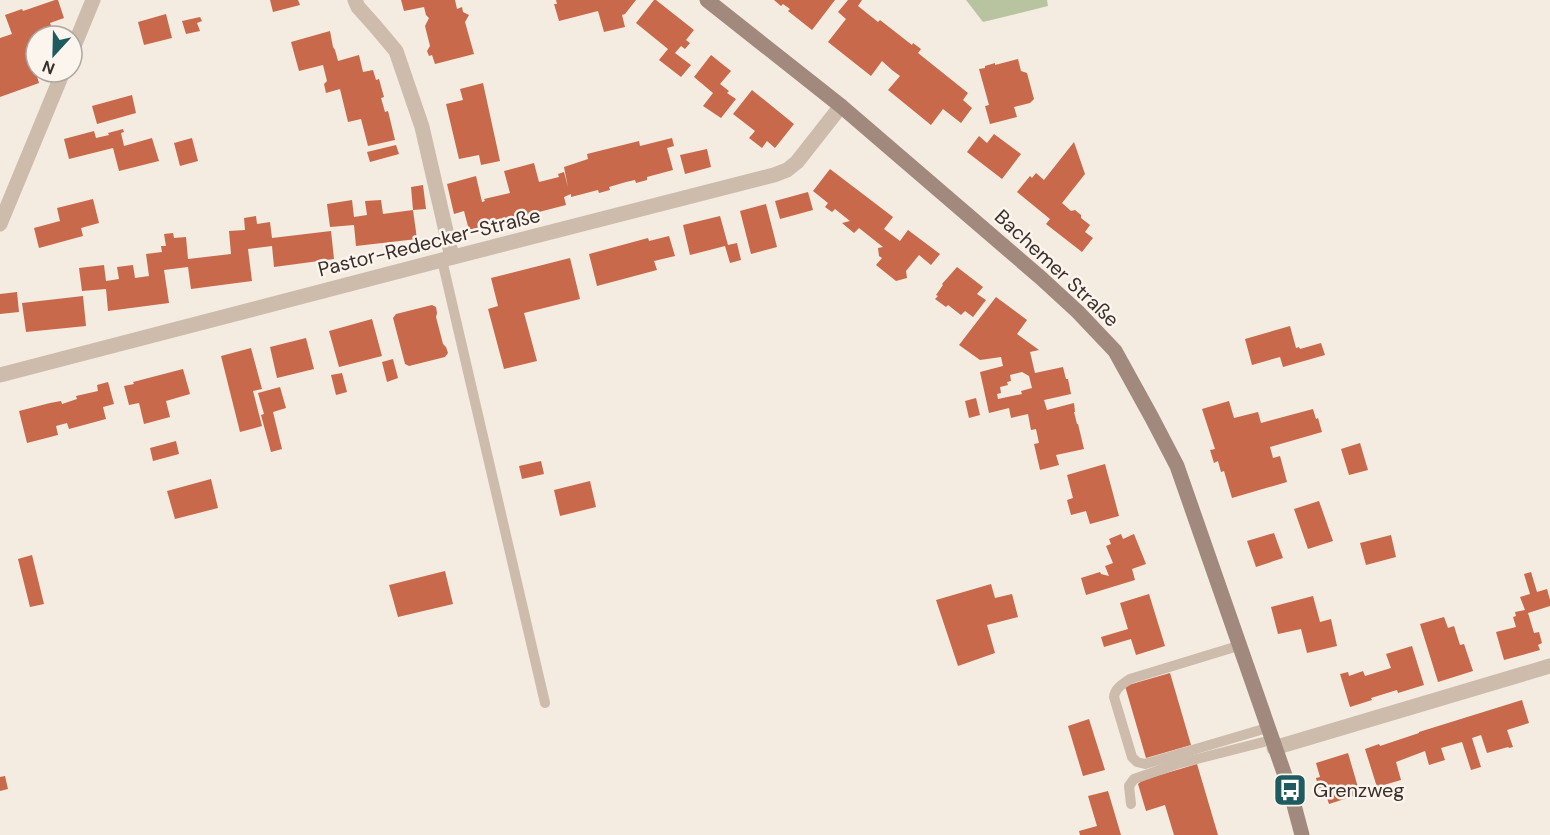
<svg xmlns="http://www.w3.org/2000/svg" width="1550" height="835" viewBox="0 0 1550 835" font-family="'DM Sans',sans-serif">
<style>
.green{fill:#b8c4a0}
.building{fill:#c8694b;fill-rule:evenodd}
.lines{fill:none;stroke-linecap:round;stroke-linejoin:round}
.lane{stroke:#cdbbac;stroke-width:10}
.street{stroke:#cdbbac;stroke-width:15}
.secondary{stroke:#a18a7d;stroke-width:15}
.labels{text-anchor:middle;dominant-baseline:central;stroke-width:5;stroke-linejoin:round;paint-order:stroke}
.street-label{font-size:20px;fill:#3b302b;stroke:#fbf5ee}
.poi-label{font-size:20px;fill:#3b302b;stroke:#fbf5ee;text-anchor:start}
</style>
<rect width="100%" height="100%" fill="#f4ebe1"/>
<path class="green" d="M966 0H1047L1048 6 983 22Z"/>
<g class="building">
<path d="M55 0H58L64 18 50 23 55 36H36V65L34 66 39 83 0 97V38L12 34 5 15 22 9 23 11Z"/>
<path d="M270 0H298L300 5 273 12Z"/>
<path d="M401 0H455L457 9 462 7 463 12 469 15 465 22 474 54 435 64 432 55 429 56 427 51 430 46 425 26 429 18 426 15 424 7 404 11Z"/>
<path d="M556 0H636L625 14 622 15 625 27 604 32 598 11 559 21 554 4H557Z"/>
<path d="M654 0H656L694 30 686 40 690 43 685 49 681 46 675 53 691 65 681 77 659 60 668 49 636 23Z"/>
<path d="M774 0H835L812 30 788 11 790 9 783 4 781 6Z"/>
<path d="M848 0H862L858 6 878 22 880 20 912 45 913 43 921 49 918 53 968 93 963 100 972 108 961 123 943 109 931 125 888 90 900 76 892 70 882 61 871 76 828 42 846 19 838 12Z"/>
<path d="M166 14 172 38 144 45 138 22Z"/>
<path d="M200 17 202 21 197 23 200 31 186 34 182 21Z"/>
<path d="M330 31 333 47 335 50 338 61 359 55 363 72 373 70 376 80 379 79 384 97 381 98 385 112 388 111 395 140 368 146 361 119 348 122 340 89 326 93 324 84 327 81 323 65 299 71 291 42Z"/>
<path d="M711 55 731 71 720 84 729 91 727 93 736 99 721 118 703 106 713 93 694 77Z"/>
<path d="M1018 59 1021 71 1027 73 1034 99 1030 103 1014 107 1017 117 990 124 985 106 989 105 979 69 985 68V66L995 63V65Z"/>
<path d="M483 83 500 161 481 165 479 155 459 159 446 104 463 100 460 89Z"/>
<path d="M752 90 794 124 775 148 767 141 762 148 749 138 755 131 733 114Z"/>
<path d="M132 95 136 113 97 124 92 106Z"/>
<path d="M123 129 124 132 121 133 124 146 152 138 159 161 119 171 113 148 69 159 64 139 94 131 96 138 109 135 108 133Z"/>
<path d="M994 134 1021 154 1002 179 967 152 979 136 987 143Z"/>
<path d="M192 138 198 161 180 166 174 143Z"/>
<path d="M672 138 674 146 667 148 673 170 647 177V180L636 183 635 180 626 182 609 187 610 190 599 193 598 190 571 197V194L564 197 566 205 469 230 464 211 454 214 447 184 476 176 482 202 485 201 484 199 510 193 504 171 534 163 539 182 559 177 558 174 564 172 568 187 564 167 588 159 587 154 639 141 640 146Z"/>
<path d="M1074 142 1085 174 1062 203 1071 211 1075 210 1081 215V218L1090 225 1085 232 1093 238 1082 252 1046 224 1050 219 1017 192 1030 176 1032 178 1036 173 1044 180Z"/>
<path d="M396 145 399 154 370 162 367 152Z"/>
<path d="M707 149 711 167 685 174 680 155Z"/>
<path d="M830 169 893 217 884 229 900 241 908 230 940 254 931 265 919 255 906 271 907 278 896 281 876 265 882 258 879 256 878 248 883 247 859 228 854 233 842 223 850 221 835 209 832 212 825 207 828 203 813 191Z"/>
<path d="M423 185 426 209 413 210 417 239 356 246 354 225 330 227 327 204 352 200 354 217 367 215 365 201 381 200 383 214 413 210 411 187Z"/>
<path d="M808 192 813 210 780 219 775 201Z"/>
<path d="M93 199 99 223 81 228 83 236 39 248 34 228 60 221 57 208Z"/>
<path d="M766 204 777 247 751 254 740 211Z"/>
<path d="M256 216 257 224 270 222 272 238 331 231 334 259 274 267 272 246 248 249 252 281 191 289 188 267 164 270 169 303 108 311 106 289 82 291 79 268 104 265 106 281 119 279 117 267 133 265 135 278 149 276 146 254 162 252 161 246H166L164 234 173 233 174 238 186 237 188 259 231 254 229 231 245 230 244 218Z"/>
<path d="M720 216 728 245 737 243 741 260 730 263 725 246 690 255 683 225Z"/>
<path d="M669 236 675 256 654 261 657 270 597 286 589 254 648 238 649 241Z"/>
<path d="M570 258 580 299 524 313 537 361 504 369 488 309 498 306 491 278Z"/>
<path d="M957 267 983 287 977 294 986 300 973 317 965 311 961 315 948 305 946 307 935 299 938 296 936 295 943 285 942 284Z"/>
<path d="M17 292 19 312 0 314V294Z"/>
<path d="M83 296 86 326 26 332 22 303Z"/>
<path d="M996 297 1027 320 1017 334 1039 350 1030 352 1035 373 1063 367 1066 379H1068L1071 394 1044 400 1047 410 1074 403 1075 412H1074L1077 424H1078L1084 449 1056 455 1059 465 1040 470 1034 444 1039 443 1036 429 1031 430 1028 414 1011 418 1009 408 989 413 980 372 1003 366 1001 357 980 360 959 345ZM1022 372 1029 376 1032 388 1021 391 1022 394 998 399 997 394 1001 393 1000 387 1008 385 1007 382 1011 381 1010 375Z"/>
<path d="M432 305 436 307 437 313 436 317 443 344 446 347 448 353 445 357 409 366 405 364 393 318 396 314Z"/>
<path d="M372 319 382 356 339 367 329 331Z"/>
<path d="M1290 326 1296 348 1299 347 1300 349 1321 343 1325 355 1283 367 1280 357 1252 365 1245 339Z"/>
<path d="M306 338 314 369 277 378 270 347Z"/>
<path d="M251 348 262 389 253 391 262 426 240 432 221 356Z"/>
<path d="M393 359 398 378 387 382 382 362Z"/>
<path d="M183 369 190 394 166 401 170 417 144 424 139 403 129 405 124 386 134 384 133 382Z"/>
<path d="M342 373 347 392 336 395 331 375Z"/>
<path d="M108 382 114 404 103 407 106 419 69 429 67 423 56 426 58 435 27 443 19 411 50 403 61 401 62 404 77 399 76 396 98 391 97 385Z"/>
<path d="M280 387 286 408 273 412 282 449 271 452 261 415 264 414 258 393Z"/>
<path d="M976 398 980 415 969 418 965 401Z"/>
<path d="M1229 401 1234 418 1258 412 1261 423 1313 409 1316 419 1318 418 1322 432 1270 447 1273 458 1280 456 1287 482 1232 498 1224 471 1221 472 1218 461 1214 463 1210 450 1215 449 1202 409Z"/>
<path d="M176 441 179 454 153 461 150 448Z"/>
<path d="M1360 443 1368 470 1349 475 1341 449Z"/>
<path d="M541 461 544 474 522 479 519 466Z"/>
<path d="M1105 464 1119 516 1090 524 1086 511 1071 515 1067 500 1073 498 1067 475Z"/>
<path d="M211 479 218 508 175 519 167 491Z"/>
<path d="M590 481 596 507 560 516 554 490Z"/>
<path d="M1319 501 1333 541 1308 549 1294 509Z"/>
<path d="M1274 533 1283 558 1256 567 1247 541Z"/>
<path d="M1121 534 1123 539 1134 534 1146 564 1132 569 1135 580 1086 595 1081 578 1100 572 1101 574 1109 576 1105 566 1113 563 1106 546 1111 544 1109 539Z"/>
<path d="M1391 535 1396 557 1366 565 1360 543Z"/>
<path d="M32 555 44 604 30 607 18 559Z"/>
<path d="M445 571 453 604 398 617 389 585Z"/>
<path d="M1531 572 1537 592 1547 589 1550 600V606L1528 613 1534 633 1539 632 1542 643 1538 645 1540 650 1504 660 1496 632 1516 627 1513 617 1516 616 1515 612 1525 610 1520 597 1530 594 1524 574Z"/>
<path d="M991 584 995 598 1012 594 1018 617 987 625 995 653 958 666 936 600Z"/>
<path d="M1149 594 1165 646 1136 655 1131 639 1104 647 1101 637 1128 629 1120 603Z"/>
<path d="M1313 596 1320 622 1331 619 1337 646 1307 653 1301 629 1278 634 1271 607Z"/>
<path d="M1444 617 1448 628 1454 626 1460 645 1464 644 1473 671 1438 682 1420 624Z"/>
<path d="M1412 646 1424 685 1398 693 1397 690 1371 698 1372 700 1350 707 1340 674 1348 672 1349 676 1363 671 1365 676 1391 668 1386 654Z"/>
<path d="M1170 673 1191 745 1146 758 1125 686Z"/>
<path d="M1522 700 1529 723 1507 730 1513 747 1509 748 1508 747 1487 753 1481 735 1472 738 1481 767 1471 770 1462 742 1441 748 1445 760 1429 765 1425 751 1396 762 1401 780 1377 787 1365 749 1379 744 1380 746 1419 733V732Z"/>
<path d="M1089 719 1105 770 1083 776 1068 726Z"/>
<path d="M1348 753 1360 794 1329 804 1324 789 1319 790 1316 778 1320 777 1316 763Z"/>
<path d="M1197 764 1218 835H1174L1165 805 1146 811 1138 784 1143 780Z"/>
<path d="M5 776 8 789 0 791V777Z"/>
<path d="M1108 791 1121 835H1080L1079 831 1097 826 1088 796Z"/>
</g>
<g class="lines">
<g class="lane">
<path d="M442 260 545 703"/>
<path d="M1238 646 1130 679C1123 684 1115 688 1114 697L1132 757 1137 762 1145 764 1267 728"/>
<path d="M1131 804 1129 786 1134 779 1177 764 1271 740"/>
</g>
<g class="street">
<path d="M355 0 358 7 375 26 396 51 422 127 452 257"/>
<path d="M72 51 93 0"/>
<path d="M0 224 63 72"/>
<path d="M0 375 442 260 774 175 787 170 797 162 841 106"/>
<path d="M1274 748 1550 666"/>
</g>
<path class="secondary" d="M707 0 841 106 1041 278 1078 312 1115 351 1152 418 1177 466 1290 790 1302 835"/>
</g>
<defs>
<symbol id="bus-square" viewBox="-11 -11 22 22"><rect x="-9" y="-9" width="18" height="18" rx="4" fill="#1f5a5e" stroke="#fbf5ee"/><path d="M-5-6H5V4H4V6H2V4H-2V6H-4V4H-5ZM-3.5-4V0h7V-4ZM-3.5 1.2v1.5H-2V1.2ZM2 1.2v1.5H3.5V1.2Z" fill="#fff"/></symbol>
</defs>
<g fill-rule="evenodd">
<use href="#bus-square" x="1271" y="771" width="38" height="38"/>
</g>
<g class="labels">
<g class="street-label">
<text transform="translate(429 242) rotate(-14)">Pastor-Redecker-Straße</text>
<text transform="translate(1057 268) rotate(43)">Bachemer Straße</text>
</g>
<g class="poi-label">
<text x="1313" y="790">Grenzweg</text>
</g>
</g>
<g transform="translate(54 54) rotate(202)"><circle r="28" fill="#fbf5ee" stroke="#aea6a0" stroke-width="1.5"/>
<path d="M0-4.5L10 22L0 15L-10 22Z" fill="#1f5a5e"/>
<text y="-9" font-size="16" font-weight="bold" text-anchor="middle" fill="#3b302b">N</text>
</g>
</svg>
